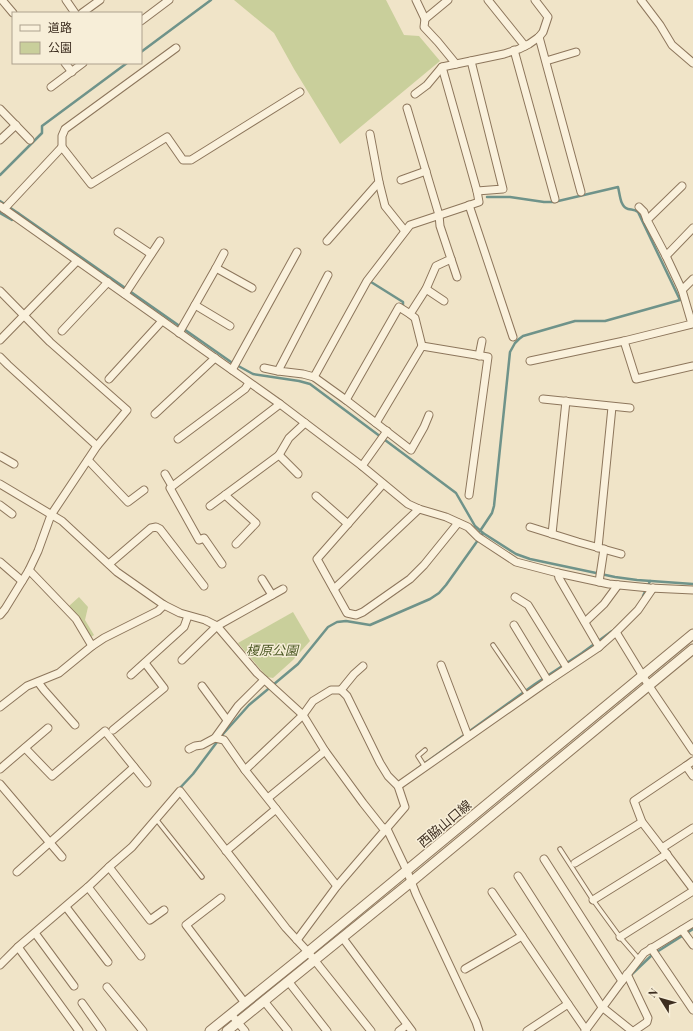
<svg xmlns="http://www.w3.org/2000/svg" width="693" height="1031" viewBox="0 0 693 1031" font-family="'Playfair Display','Noto Sans JP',serif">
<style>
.green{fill:#c9cf9b}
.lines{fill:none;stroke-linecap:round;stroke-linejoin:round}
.stream{stroke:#6f938a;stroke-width:2.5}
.service-casing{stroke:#8d765c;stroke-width:5.5}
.minor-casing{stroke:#8d765c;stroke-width:9}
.tertiary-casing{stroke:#8d765c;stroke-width:11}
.service{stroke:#faf1dc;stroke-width:3.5}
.minor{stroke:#faf1dc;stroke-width:7}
.tertiary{stroke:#faf1dc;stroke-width:9}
.labels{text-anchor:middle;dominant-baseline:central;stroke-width:3;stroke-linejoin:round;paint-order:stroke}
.park-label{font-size:13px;font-style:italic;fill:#4d5a26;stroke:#f7eed8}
.street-label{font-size:13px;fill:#3d2e20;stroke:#f7eed8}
</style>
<rect width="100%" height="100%" fill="#f0e4c8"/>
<g class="green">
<path d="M234 0H386L404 35 419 36 440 61 340 144 294 69 274 33Z"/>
<path d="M79 597 88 607 85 620 94 635 91 637 78 616 69 606Z"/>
<path d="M293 612 310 641 293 660 273 678 267 677 238 643Z"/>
</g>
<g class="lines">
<g class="stream">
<path d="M141 52 211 0"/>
<path d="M0 175 42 133V126L127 63"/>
<path d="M0 201 18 213"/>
<path d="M0 213 12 220 18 213 231 362 253 374 299 381 310 384 456 493 475 526 483 533 516 554 530 559 615 577 637 580 693 584"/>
<path d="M371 282 403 302V305"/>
<path d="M480 531 492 513 494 506 510 352 515 343 519 339 523 336 530 334 575 321H605L680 300 638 212C634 209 632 210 628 209 620 207 620 194 618 187L554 202H544L510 197H487"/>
<path d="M643 596 650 581"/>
<path d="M417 769 535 684 582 653 612 631"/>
<path d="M179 789 193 774 223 734 249 705 298 664 328 627 337 622 346 621 370 625 430 599 439 593 446 585 483 533"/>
<path d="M631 975 652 955 693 929"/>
</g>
<defs>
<g id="service">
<path d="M493 645 527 695"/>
<path d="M425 767 418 756 425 750"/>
<path d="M156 819 202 877"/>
<path d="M560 849 593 900 620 937 639 959"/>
</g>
<g id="minor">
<path d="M2 0 13 13"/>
<path d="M66 0 75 13"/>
<path d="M416 0 425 19 448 0"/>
<path d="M488 0 525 46"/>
<path d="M641 0 660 25 672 45 693 63"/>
<path d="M82 13 100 0"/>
<path d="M425 19 424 27 438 42 456 64"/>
<path d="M141 21 169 0"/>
<path d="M539 37 581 192"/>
<path d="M514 50 555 199"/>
<path d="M471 61 503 189 477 191"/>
<path d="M546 61 576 52"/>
<path d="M65 63 72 72"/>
<path d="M51 87 83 63"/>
<path d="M415 94 427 85 442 67 504 54 519 49 529 44 539 37 543 32 548 17 535 0"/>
<path d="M407 108 439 215 440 226 451 259 436 266 426 289"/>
<path d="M0 109 30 140"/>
<path d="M0 140 16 125"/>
<path d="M62 147V136L65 129 176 48"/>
<path d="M401 180 426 171"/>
<path d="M379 182 385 206 405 231"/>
<path d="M682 186 647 220 666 256 693 228"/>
<path d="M469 205 513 337"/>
<path d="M0 206 280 404 362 466 408 504 419 509 446 517 468 527 478 537 516 562 558 573 609 584 650 588 693 590"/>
<path d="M639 207 644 212 647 220"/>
<path d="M4 209 62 147 91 184 167 137 183 160H191L300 92"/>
<path d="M118 232 151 254"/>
<path d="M327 241 379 182 370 134"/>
<path d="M224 253 216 268 252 288"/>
<path d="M666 256 682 290 693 279"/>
<path d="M451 259 457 277"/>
<path d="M216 268 195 305 230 326"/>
<path d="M328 275 278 371 303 374 314 377 367 281 410 225 479 202 477 191 442 67"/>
<path d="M0 291 50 342 127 410 97 446 51 515 38 551 29 570 5 609 0 615"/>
<path d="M125 294 160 241"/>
<path d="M62 331 108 282"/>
<path d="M179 333 195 305"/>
<path d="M0 340 77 261"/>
<path d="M624 341 692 324 682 290"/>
<path d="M422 346 415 318 410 314 426 289 444 301"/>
<path d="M479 356 482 341"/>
<path d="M0 357 8 365 97 446"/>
<path d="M530 361 624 341 636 379 693 366"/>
<path d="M264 368 278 371"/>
<path d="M232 370 297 252"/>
<path d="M314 377 346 400 399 307 410 314"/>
<path d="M109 379 162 321"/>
<path d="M543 399 630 408"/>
<path d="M346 400 411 450 424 427 429 415"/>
<path d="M155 414 215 358"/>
<path d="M376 423 422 346 488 357 469 495"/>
<path d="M178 439 245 389 249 383"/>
<path d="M279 455 298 474"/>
<path d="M0 456 14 464"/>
<path d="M88 460 128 502 144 490"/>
<path d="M362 466 387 431"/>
<path d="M165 474 172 486"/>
<path d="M0 484 62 521 117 572 164 605 180 613 205 620 217 626 257 673 303 715 325 751 363 803 382 827 387 829 407 871 416 894 476 1022 479 1031"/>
<path d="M383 484 317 559 347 613 356 615 363 612 410 579 424 565 458 523"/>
<path d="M225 495 256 523 236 544"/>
<path d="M316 496 348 524"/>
<path d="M0 505 12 514"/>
<path d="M210 506 279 455 289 438 305 423"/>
<path d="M530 527 578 542 621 554"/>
<path d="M552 534 566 401"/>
<path d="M598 548 612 407"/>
<path d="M0 562 22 581"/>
<path d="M109 564 151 528 156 527 160 529 204 586"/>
<path d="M222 564 204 538 199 540 170 488 280 404"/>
<path d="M29 570 76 619 92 646 104 638 158 611 164 605"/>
<path d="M558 573 559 578 599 647"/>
<path d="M262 579 272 595"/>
<path d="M599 582 604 549"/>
<path d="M334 589 419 509"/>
<path d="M515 597 528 605 567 668"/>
<path d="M585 622 604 604 618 585"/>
<path d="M514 625 548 681"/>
<path d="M616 632 649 686 693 751"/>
<path d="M182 660 217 626 283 589"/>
<path d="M441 665 468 736"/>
<path d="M131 675 184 627 188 616"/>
<path d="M38 682 44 690 75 725"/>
<path d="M202 686 227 720"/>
<path d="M0 707 27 686 59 673 92 646"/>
<path d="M113 730 164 688 145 663"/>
<path d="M215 738 224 740 245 770"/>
<path d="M25 748 52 776 105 731 147 783"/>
<path d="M189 749 195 746 202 745 215 738 238 706 264 680"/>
<path d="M693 761 686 766 693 776"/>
<path d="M0 769 48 728"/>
<path d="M0 784 62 857"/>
<path d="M398 786 548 681 599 647 616 632 638 610 653 588"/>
<path d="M268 798 325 751"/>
<path d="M276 809 245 770 303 715 313 701 331 690H341"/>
<path d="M693 828 662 848 693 889"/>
<path d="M662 848 642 822 634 801 686 766"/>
<path d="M226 851 276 809 337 886"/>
<path d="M544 859 622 981 585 1031"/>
<path d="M575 863 642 822"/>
<path d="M109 867 150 920 164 910"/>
<path d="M17 872 134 767"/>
<path d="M518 876 602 1007 632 1031"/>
<path d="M88 887 141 956"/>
<path d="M492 892 568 1004"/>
<path d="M221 898 186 925 245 1003"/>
<path d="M593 900 667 854"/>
<path d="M66 907 108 962"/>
<path d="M682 930 693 945"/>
<path d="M35 933 74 986"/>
<path d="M342 937 412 1031"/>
<path d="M620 937 693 891"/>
<path d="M297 940 337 886 405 807 398 786 388 776 380 763 347 696 341 690 354 674 363 666"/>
<path d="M18 947 79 1031"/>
<path d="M651 948 693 1010"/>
<path d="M0 965 18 947 88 887 109 867 132 847 180 791 286 928 308 952 371 1031"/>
<path d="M465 969 522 936"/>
<path d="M627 974 648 1018 647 1022 634 1031"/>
<path d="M288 981 327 1031"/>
<path d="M622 981 644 953 693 923"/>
<path d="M107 987 143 1031"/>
<path d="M264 1001 288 1031"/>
<path d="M82 1003 102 1031"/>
<path d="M231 1014 245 1031"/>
<path d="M399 1031 407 1025"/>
<path d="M527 1031 568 1004 586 1030"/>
</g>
<g id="tertiary">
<path d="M210 1031 308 952 693 634"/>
<path d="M227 1031 411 882 693 649"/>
</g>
</defs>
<use href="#service" class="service-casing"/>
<use href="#minor" class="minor-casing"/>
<use href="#tertiary" class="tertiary-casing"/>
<use href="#service" class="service"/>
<use href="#minor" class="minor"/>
<use href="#tertiary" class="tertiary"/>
</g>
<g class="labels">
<g class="park-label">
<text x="272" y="649">榎原公園</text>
</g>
<g class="street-label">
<text transform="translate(444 823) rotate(-40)">西脇山口線</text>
</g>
</g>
<rect x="12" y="12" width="130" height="52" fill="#f7eed8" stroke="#ada18e"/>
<rect x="20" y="25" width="20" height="6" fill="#faf1dc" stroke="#ada18e"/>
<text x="48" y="32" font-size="12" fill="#3d2e20">道路</text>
<rect x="20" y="42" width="20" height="12" fill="#c9cf9b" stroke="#ada18e"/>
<text x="48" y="52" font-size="12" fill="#3d2e20">公園</text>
<g transform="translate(661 999) rotate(307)" stroke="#f7eed8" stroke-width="3" paint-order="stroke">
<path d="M0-3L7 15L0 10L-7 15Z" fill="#3d2e20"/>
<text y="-6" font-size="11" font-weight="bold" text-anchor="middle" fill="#3d2e20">N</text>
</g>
</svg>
